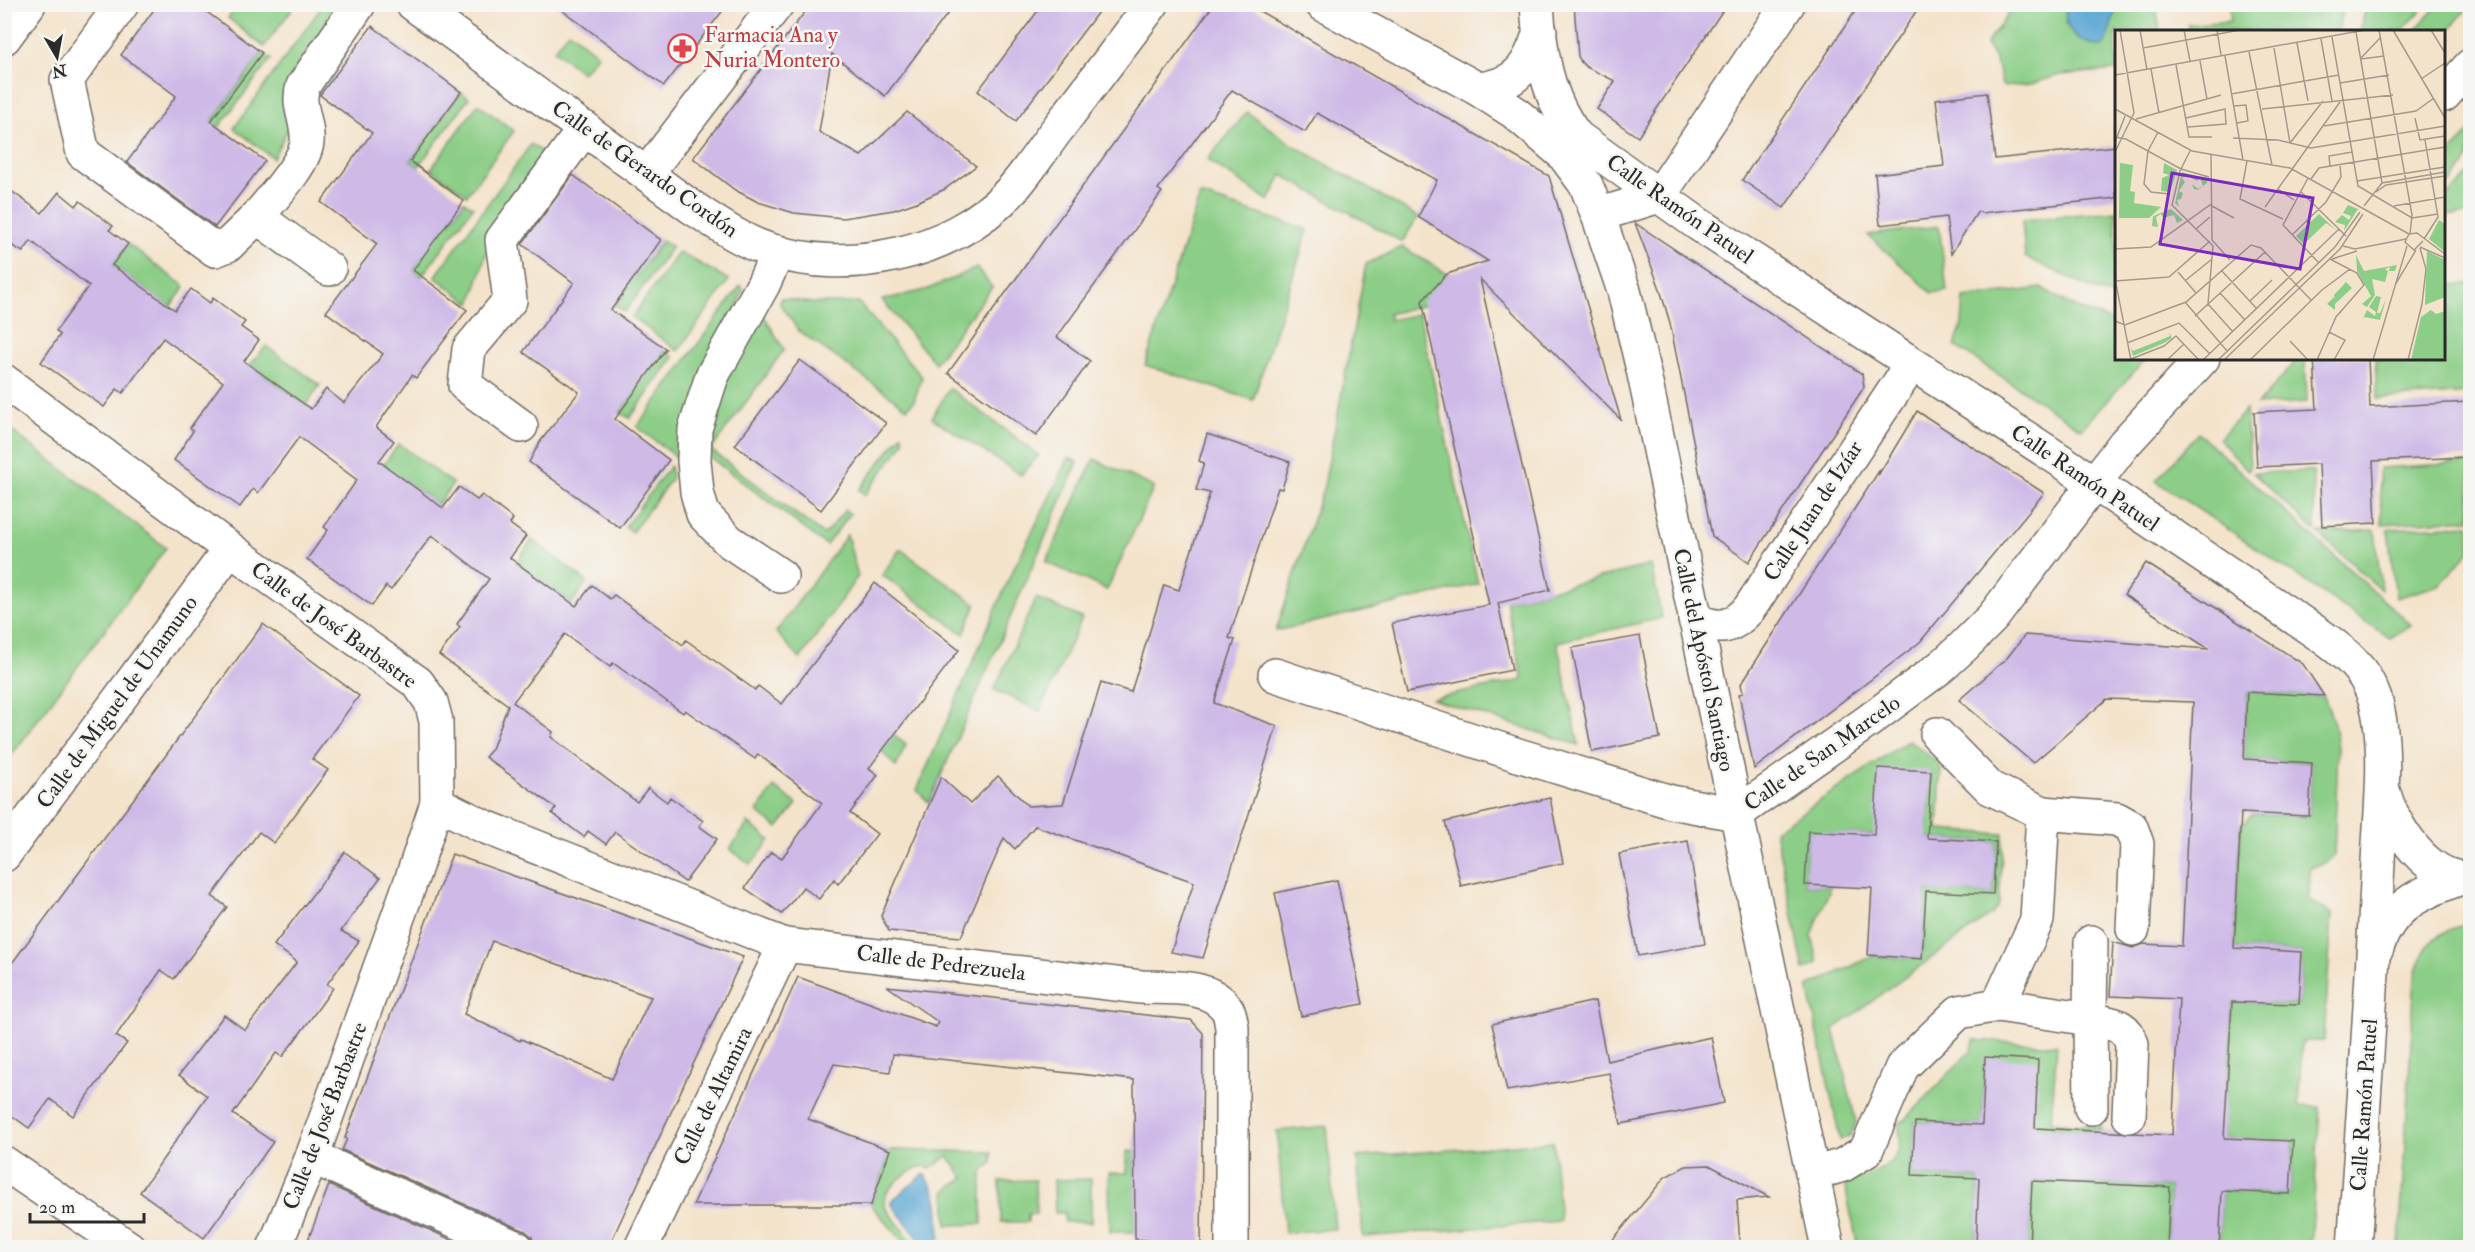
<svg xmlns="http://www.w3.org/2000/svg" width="2475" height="1252" viewBox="0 0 2475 1252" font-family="'IM FELL Double Pica',serif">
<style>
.green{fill:#8cce87;stroke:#5c7c59;stroke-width:1.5}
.water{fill:#5ca8d4;stroke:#446a80;stroke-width:1.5}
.building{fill:#ceb9e7;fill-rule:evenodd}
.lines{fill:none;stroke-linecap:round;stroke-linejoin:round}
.minor-casing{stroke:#716b63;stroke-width:36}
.minor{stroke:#fff;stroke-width:33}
.labels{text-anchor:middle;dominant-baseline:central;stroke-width:5;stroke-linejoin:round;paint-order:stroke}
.health-label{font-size:22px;fill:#be3a42;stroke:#f6f6f2;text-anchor:start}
.street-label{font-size:22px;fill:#2b2b2b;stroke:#f6f6f2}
.inset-road{fill:none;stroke:#a4998b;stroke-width:1.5}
.view{fill:#7b2cbf;fill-opacity:0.15;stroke:#7b2cbf;stroke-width:3}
.inset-edge{fill:none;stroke:#2b2b2b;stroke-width:3}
</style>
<rect width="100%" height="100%" fill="#f6f6f2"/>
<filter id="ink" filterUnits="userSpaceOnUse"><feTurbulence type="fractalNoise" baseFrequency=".0167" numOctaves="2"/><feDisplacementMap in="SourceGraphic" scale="12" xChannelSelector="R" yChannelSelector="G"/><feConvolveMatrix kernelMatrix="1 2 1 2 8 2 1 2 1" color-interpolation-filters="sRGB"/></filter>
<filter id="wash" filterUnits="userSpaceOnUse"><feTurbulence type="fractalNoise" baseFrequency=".008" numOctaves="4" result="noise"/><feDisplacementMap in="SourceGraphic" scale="24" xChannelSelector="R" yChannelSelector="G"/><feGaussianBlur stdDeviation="1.35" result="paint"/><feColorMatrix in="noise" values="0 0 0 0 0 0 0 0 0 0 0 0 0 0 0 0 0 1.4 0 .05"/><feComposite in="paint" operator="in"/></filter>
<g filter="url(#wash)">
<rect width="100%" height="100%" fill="#f4e3cb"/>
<g class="green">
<path d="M237 5V4L295 5 264 47 228 18Z"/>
<path d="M323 5H338L292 84 291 123 273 158 234 128Z"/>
<path d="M2020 5H2156L2160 31 2116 32V70L2060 75 2031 84 2005 87 2002 85 1996 60 1986 44 2013 8Z"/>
<path d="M2229 5V4L2345 5 2338 31H2188V25L2231 21Z"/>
<path d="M2369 5V4L2426 5 2402 31H2360L2366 8Z"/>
<path d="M2438 5H2470L2444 36V32L2414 31Z"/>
<path d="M569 31 598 55 582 73 554 50Z"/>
<path d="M262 53 271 59 219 127 211 122Z"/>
<path d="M461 92 469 98 418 167 410 161Z"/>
<path d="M478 104 514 131 467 195 431 169Z"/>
<path d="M1247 112 1293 145 1418 217 1402 242 1282 175 1269 201 1207 160Z"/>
<path d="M2470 131C2471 164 2465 167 2444 190V161Z"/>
<path d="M531 144 544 154 492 235 471 304 435 277Z"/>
<path d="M2470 172V214L2444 216V201Z"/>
<path d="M1200 195 1308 230 1253 400 1145 365Z"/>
<path d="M464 201 473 207 422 276 413 270 446 220 449 222Z"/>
<path d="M2116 211V297L2095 290 2025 257 2022 220Z"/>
<path d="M1939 226 1947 291 1932 293 1868 235Z"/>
<path d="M662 241 672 247 625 312 615 305 625 291 622 289 644 260 647 262Z"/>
<path d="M128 244 185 287 170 307 112 265Z"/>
<path d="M1402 247 1478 292 1388 314 1390 320 1419 314 1478 584 1276 631 1324 486 1366 264Z"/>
<path d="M679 252 729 280 678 351 632 317Z"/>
<path d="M977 268 992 287 935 363 882 300 926 290Z"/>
<path d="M2470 284V393L2377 399 2375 359 2444 358V285Z"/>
<path d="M741 285 743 291 680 460 637 427Z"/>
<path d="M2042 288 2074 307 2116 322V358L2146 359 2081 429 1955 346 1962 324 1964 298Z"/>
<path d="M781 298 811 303H859L922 377 914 401 907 408 799 331 780 304Z"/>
<path d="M763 314 784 350 711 450 824 535 845 510 850 514 826 545 707 455C699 414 742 350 763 314Z"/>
<path d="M266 346 320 385 306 405 250 365Z"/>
<path d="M666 350 674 357 630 418 620 413 648 369 651 371Z"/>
<path d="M2298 359H2305L2307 402 2257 405Z"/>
<path d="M949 388 1039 455 1021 475 932 418Z"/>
<path d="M2246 409 2250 468 2248 471 2219 439Z"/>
<path d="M8 428 166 548 5 764 4 433Z"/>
<path d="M2198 433 2411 625 2390 638 2156 481Z"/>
<path d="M902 434 904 441 903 444 865 495 859 490Z"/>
<path d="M399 444 453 484 438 504 383 465Z"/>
<path d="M1069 458 1078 462 929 803 917 790 1010 576Z"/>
<path d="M1094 459 1154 487 1107 590 1046 562Z"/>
<path d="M2470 463V519L2382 524 2379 468Z"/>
<path d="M670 466 672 476 670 481 632 532 625 527Z"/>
<path d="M2313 471 2315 531 2253 473Z"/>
<path d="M2470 525V551L2439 585 2396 598 2388 529Z"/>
<path d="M2375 530 2381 590 2318 533Z"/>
<path d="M847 535 858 576 800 659 776 632Z"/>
<path d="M532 540 587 582 572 603 516 563Z"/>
<path d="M900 549 976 604 964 634 882 575Z"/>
<path d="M1651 565 1662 618 1557 642 1579 745 1431 699 1523 680 1506 601Z"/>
<path d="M1036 598 1082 618 1040 711 994 690Z"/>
<path d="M811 668 906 745 896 767 809 672Z"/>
<path d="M2247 692 2324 696 2334 724 2338 748 2334 856 2324 863 2310 868 2309 900 2332 914 2324 1041H2302L2298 1106 2320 1107 2311 1247 2219 1248 2222 1191 2290 1194 2293 1142 2224 1138 2232 1002 2299 1004 2302 952 2234 948 2241 825 2253 814 2309 816 2312 763 2244 759Z"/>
<path d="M1909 740 1941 765 1938 830 2003 834 1999 904 1993 913 1834 1029 1856 1122 1851 1135 1840 1140 1808 987 1873 956 1922 959 1926 891 1993 894 1996 842 1927 838 1931 771 1874 835 1808 832 1805 885 1831 886 1812 935 1818 963 1804 970 1775 831Z"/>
<path d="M774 787 797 804 778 828 757 812Z"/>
<path d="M748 823 770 840 751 865 730 849Z"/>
<path d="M2470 924V1247H2399L2415 975C2424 943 2437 930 2470 924Z"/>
<path d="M1974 1040 2057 1045 2051 1122 2102 1127 2101 1132 2035 1128 1985 1058 1982 1125 1915 1122 1912 1175 1979 1178 1976 1245 2022 1247H1858L1844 1182C1862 1178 1890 1170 1898 1151 1901 1144 1899 1130 1899 1122L1904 1121 1972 1049Z"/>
<path d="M1327 1126 1335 1229 1285 1233 1277 1131Z"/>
<path d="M1553 1142 1560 1221 1363 1237 1357 1157Z"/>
<path d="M890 1150 992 1152V1163L982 1172V1224L947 1225 945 1191 964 1178 948 1156 930 1169 925 1166C910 1167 881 1190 884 1206L916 1247H908L871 1205Z"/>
<path d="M1127 1151 1135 1152V1232H1110L1109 1173H1127Z"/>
<path d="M1091 1179V1222H1064V1213H1055L1054 1180Z"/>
<path d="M1035 1180 1036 1214H1028V1222H1001L1000 1181Z"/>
<path d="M2032 1181 2170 1187 2167 1247 2029 1248Z"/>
</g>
<g class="water">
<path d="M2067 4 2117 5 2106 43 2101 47C2078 42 2060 30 2067 4Z"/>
<path d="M924 1174C942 1196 938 1210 940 1237L933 1245 923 1244 892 1205 891 1201Z"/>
</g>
<g id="blocks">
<g class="building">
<path d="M158 4H196L262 53 211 121 265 161 215 227 127 162 176 96 121 55Z"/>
<path d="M554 4H728L664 86Z"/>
<path d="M811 4H955L885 96 832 54 819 132 861 156 907 112 976 166 945 189 917 202 894 210 843 218 794 213 758 202 735 190 693 158Z"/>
<path d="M1043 4H1104L1016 121 978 91Z"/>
<path d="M1218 4H1247L1549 176 1621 420 1480 279 1550 590 1498 603 1512 670 1407 692 1392 623 1489 605 1422 301 1447 274 1488 261 1418 217 1437 180 1317 113 1305 132 1232 90 1158 189 1162 192 1057 337 1090 361 1036 436 948 373 1211 8Z"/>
<path d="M1574 4H1727L1638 137 1597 109 1615 81 1586 67 1581 62 1578 56Z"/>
<path d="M1860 4H1921L1784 208 1742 180Z"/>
<path d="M372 26 461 92 410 161 464 201 413 270 467 310 416 378 412 375 376 427 394 441 379 461 443 508 459 487 477 500 482 495 513 519 510 524 526 536 510 558 576 606 592 585 610 599 614 595 683 645 686 640 755 690 758 686 782 704 875 583 959 650 869 768 878 775 850 813 877 834 838 884 834 879 819 899 803 887 782 914 745 888 771 852 782 858 822 803 758 754 755 759 685 710 683 713 613 663 610 667 565 634 513 702 553 732 551 737 637 802 648 788 667 802 670 797 703 821 699 826 717 839 685 882 615 832 606 844 588 831 584 837 552 813 556 808 485 757 492 749 508 705 439 655 460 627 457 624 489 579 432 535 391 590 386 586 372 606 307 559 328 530 324 527 357 480 299 437 258 493 253 489 240 507 174 460 193 431 190 428 223 382 163 338 123 393 117 389 104 407 41 362 60 335 56 331 89 286 31 241 23 252 4 241V186L42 213 59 192 76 206 80 201 113 226 109 230 128 244 112 265 175 310 191 289 210 303 213 298 245 322 241 327 259 340 244 361 311 409 326 389 344 403 383 354 326 312 377 244 321 202 372 133 320 95Z"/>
<path d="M1987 93 1995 159 2116 146V198L1981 213 1978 211 1951 254 1946 217 1880 225 1875 174 1944 166 1936 99Z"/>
<path d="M573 175 661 240 611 310 666 349 615 419 669 460 620 528 529 462 540 442 579 392 523 352 574 283 522 244Z"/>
<path d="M1635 223 1862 374 1864 387 1749 562 1712 536 1670 323 1659 286Z"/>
<path d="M2314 358H2368L2370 407 2470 402V457L2373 461 2376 523 2322 526 2319 464 2257 467 2254 412 2317 409Z"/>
<path d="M800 360 886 423 821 510 735 445Z"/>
<path d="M1917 411 2044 493 1920 642 1754 769 1739 694 1743 693 1741 684 1879 471V474Z"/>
<path d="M1207 434 1290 462 1282 489 1278 488 1229 638 1235 640 1214 703 1277 726 1203 958 1171 952 1194 882 1035 826 1015 849 1004 838 961 937 889 931 881 916 941 777 970 804 998 776 1028 806 1063 804 1101 683 1131 692 1164 585 1179 590 1210 493 1196 490 1204 463 1199 461Z"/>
<path d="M2146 563 2303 664 2324 696 2247 692 2244 759 2312 763 2309 816 2241 813 2234 948 2302 952 2299 1004 2232 1002 2224 1138 2293 1141 2290 1194 2222 1191 2219 1248H2167L2170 1187 2032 1181 2029 1248 1976 1245 1979 1178 1912 1175 1915 1122 1982 1125 1985 1057 2038 1060 2035 1128 2172 1135 2179 999 2110 996 2113 942 2133 948 2144 944 2182 946 2193 702 2107 699 2033 763 1959 700 2007 658 2025 635 2209 649 2124 595Z"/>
<path d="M263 624 359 696 312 759 328 770 274 843 259 832 212 896 227 907 174 979 161 970 116 1036 127 1043 73 1116 50 1099 29 1128 4 1110V974Z"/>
<path d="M1640 636 1660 738 1592 752 1572 648Z"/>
<path d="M1878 768 1931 771 1927 838 1996 842 1993 894 1926 891 1922 959 1868 955 1872 888 1805 885 1808 831 1874 835Z"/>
<path d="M1550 798 1563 863 1461 886 1445 822Z"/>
<path d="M1688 841 1705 944 1638 956 1619 854Z"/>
<path d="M345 852 380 878 341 931 359 941 327 984 333 988 307 1024 282 1057 276 1053 233 1114 273 1142 204 1238 140 1192 207 1096 179 1075 224 1015 245 1030 297 962 274 945Z"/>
<path d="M452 854 743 957 608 1248H535L532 1237 525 1231 342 1150 347 1139 345 1138 381 1040ZM492 941 651 997 612 1079 521 1039 520 1041 464 1014Z"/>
<path d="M1337 880 1363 1004 1301 1016 1275 893Z"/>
<path d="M798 977 936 1027 938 1022 887 986 1191 1020 1203 1033 1201 1248H1147V1240L1135 1239 1134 1080 893 1054 890 1072 834 1064 808 1119 890 1150 871 1205H693Z"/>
<path d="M1595 1001 1607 1061 1711 1037 1724 1103 1621 1124 1609 1073 1507 1091 1492 1024Z"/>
<path d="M1709 1165 1769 1197 1737 1200 1740 1248H1606L1665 1177 1686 1166Z"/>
<path d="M329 1185 470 1248H305Z"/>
</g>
</g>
</g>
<g filter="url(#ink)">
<use href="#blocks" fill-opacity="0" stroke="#716b63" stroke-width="1.5"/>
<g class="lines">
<defs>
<g id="minor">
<path d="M122 4 67 80 83 153 215 250 228 245 257 217"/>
<path d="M413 4 690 206C715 222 741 241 769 250 849 276 951 254 1009 193 1026 175 1041 151 1056 131 1088 89 1120 47 1152 4"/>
<path d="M1322 4 1478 89 1514 112 1563 154 1586 185 1598 215 1624 291 1644 374 1828 1248"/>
<path d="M1537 4C1540 52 1547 100 1577 137L1698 224 2063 462 2317 633C2343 651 2365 668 2375 699 2389 745 2380 815 2378 862 2372 991 2363 1119 2354 1248"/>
<path d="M4 38 29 4"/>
<path d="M1478 89C1517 85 1529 67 1540 31"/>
<path d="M2444 95 2470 66"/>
<path d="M647 173 777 4"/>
<path d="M1598 215 1659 196 1788 4"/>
<path d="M778 252 763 285 712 376 695 429 694 461 697 492 703 514 729 541 781 576"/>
<path d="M329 269 257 217C271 199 305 164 307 142 309 122 296 106 303 86L359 4"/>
<path d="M4 381 230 549 418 683 431 702 436 721 437 803 412 878 312 1157 274 1248"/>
<path d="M521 426 465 385 469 349 510 300 502 240 585 128"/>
<path d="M1695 620C1720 630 1731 629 1749 609L1901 380 1905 371 1906 360"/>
<path d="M1275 675 1518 755 1671 802 1736 814 1867 722 1942 666 1963 647 1993 617 2124 444 2203 358"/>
<path d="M1937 734 1990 788 2043 813 2037 920 1998 1005"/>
<path d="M2384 793C2394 829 2429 881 2470 878"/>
<path d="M437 803 483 826 785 945 1141 987C1168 988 1209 983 1227 1009 1230 1013 1231 1022 1232 1027V1248"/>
<path d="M2043 813 2117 819 2131 827 2137 844 2133 929"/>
<path d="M4 855 230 549"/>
<path d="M2091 942 2090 1019C2109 1024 2126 1022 2132 1044L2129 1116"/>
<path d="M2377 948C2390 906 2420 893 2458 879"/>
<path d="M312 1157 517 1248"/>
<path d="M4 1163 129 1248"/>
<path d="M1813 1174 1843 1165 1866 1151 1902 1067 1959 1012 1998 1005 2090 1019 2091 1108"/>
<path d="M641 1248 785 945"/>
</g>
</defs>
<use href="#minor" class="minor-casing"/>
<use href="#minor" class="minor"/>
</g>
</g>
<defs>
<symbol id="pharmacy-ring" viewBox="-11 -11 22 22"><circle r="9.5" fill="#f6f6f2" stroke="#e0444e" stroke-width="1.5"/><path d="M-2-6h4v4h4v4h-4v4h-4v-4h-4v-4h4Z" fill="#e0444e"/></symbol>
</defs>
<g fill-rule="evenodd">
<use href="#pharmacy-ring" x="666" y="32" width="33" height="33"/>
</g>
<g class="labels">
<g class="health-label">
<text x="704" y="35">Farmacia Ana y<tspan x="704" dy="25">Nuria Montero</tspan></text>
</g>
<g class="street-label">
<text transform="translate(645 169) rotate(35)">Calle de Gerardo Cordón</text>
<text transform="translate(1680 209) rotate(35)">Calle Ramón Patuel</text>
<text transform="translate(2085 478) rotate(34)">Calle Ramón Patuel</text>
<text transform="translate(1813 511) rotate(-57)">Calle Juan de Izíar</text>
<text transform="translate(334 625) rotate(36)">Calle de José Barbastre</text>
<text transform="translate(1704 660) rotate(78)">Calle del Apóstol Santiago</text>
<text transform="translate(117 702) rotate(-54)">Calle de Miguel de Unamuno</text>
<text transform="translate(1822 753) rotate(-35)">Calle de San Marcelo</text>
<text transform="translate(941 963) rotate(7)">Calle de Pedrezuela</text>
<text transform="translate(713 1096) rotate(-64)">Calle de Altamira</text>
<text transform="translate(2364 1105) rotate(-86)">Calle Ramón Patuel</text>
<text transform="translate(325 1116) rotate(-69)">Calle de José Barbastre</text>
</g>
</g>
<g transform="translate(2115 30)">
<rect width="330" height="330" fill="#f4e3cb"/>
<path d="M5 118V133L18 135 15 161 20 162 19 173 46 177 34 188H4ZM49 133 62 140 55 162 46 161 47 148 54 145 48 143ZM67 142 92 149V153L83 160 79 159 77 154 83 159 88 156 85 148 82 151 72 145 67 148 70 152 64 161 68 163 66 169 62 170 64 177 60 173ZM233 175 243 179 229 201 230 195 220 192 227 185 234 190 236 186 228 183ZM56 179 68 190 62 193 59 185 48 188 46 184 41 187 43 197 37 196 38 186ZM204 184 221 200 211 193 189 214 181 206ZM324 190 330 194V222L314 209ZM312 221 330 230V267L310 275ZM241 225 249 241 282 235 280 241H274L275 237 270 239 273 241 270 252 257 249 260 265 252 277 247 274 256 266 242 241ZM231 252 237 258 220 274V280L212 274 219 267 220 271 219 265ZM261 266 266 267 262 283H265L271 269 265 290 249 287 247 290 252 280 260 286 261 282 254 277ZM316 280 321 284 330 281V330H296L306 287ZM54 302 57 308 49 313 18 326 16 318 18 321 43 311 55 306Z" fill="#8cce87"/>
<path class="inset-road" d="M25 0 32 40M69 0 75 31M102 0 106 25M264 0 297 185 295 204M278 0 330 88M316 0 330 23M241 2 267 153M217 7 243 156 297 188 323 184M206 9 217 71M182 13 193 71M28 18 125 0M159 18 175 113M134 22 157 135M110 26 128 130M246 28 265 8M246 29 269 26M85 31 92 69M61 35 74 107H97M36 39 44 83M0 45 250 0M306 49 330 33M225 53 274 45M116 64 224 45M119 76 131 75 133 91 122 93M0 79 77 121 175 138 294 204M147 79 278 65M71 88 110 79 111 94 73 97M300 88 305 110 330 106M21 89 106 65M209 96 301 81 319 68M43 102 33 121 29 154 36 162 54 164M0 107 11 109 66 139 94 147M118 108 163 110 196 118 330 96M0 112 10 86M175 113 208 71M0 121 1 254 16 330M75 121 65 141 57 175 98 216 93 274 118 302M0 122 19 83 5 0M96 125 97 210 115 230M132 131 125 169 168 189M215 136 214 126 237 122M193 148 168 195 204 233M196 149 204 138 330 117M242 151 330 137M163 159 179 170M185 161 231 206M261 162 271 155 330 146M249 176 267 153 330 142M279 176 330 167M150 177 225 72M81 199 95 187M177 205 211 172 226 147 225 134M309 209 323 187 310 110M308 211 299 220 290 212 294 204 302 203 330 224M228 216 240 219 291 209M305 217 330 228M0 219 36 217 95 175 119 188M217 229 242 221M106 240 142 279M63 242 81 263M71 250 97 229M0 251 54 247 95 211M280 255 301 220M105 263 130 290M135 271 157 250M70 272 113 322M80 286 150 222M0 291 10 295 71 272 136 215 146 218 196 270M214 302 230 310 219 330M175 311 193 330M12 313 64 293 95 324M16 329 49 316 61 306 84 330M52 330 69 314M88 330 224 199M103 330 220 217 245 182M109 330 225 219 248 184M135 330 207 260 235 239M202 330 221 287 249 255 242 243 215 229M258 330 292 216M293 330 307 274 311 239 305 218"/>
<path class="view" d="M57 143 198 168 185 239 45 214Z"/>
<rect width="330" height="330" class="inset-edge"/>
</g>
<rect width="2475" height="1252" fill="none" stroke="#f6f6f2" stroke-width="24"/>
<g transform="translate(57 57) rotate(170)" stroke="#f6f6f2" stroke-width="4.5" paint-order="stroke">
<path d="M0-4.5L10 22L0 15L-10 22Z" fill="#2b2b2b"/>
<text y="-9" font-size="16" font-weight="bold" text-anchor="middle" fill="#2b2b2b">N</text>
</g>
<path d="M30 1213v9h114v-9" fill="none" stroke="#2b2b2b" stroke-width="3"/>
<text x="39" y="1213" font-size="18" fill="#2b2b2b" stroke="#f6f6f2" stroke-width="4.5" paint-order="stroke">20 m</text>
</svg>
